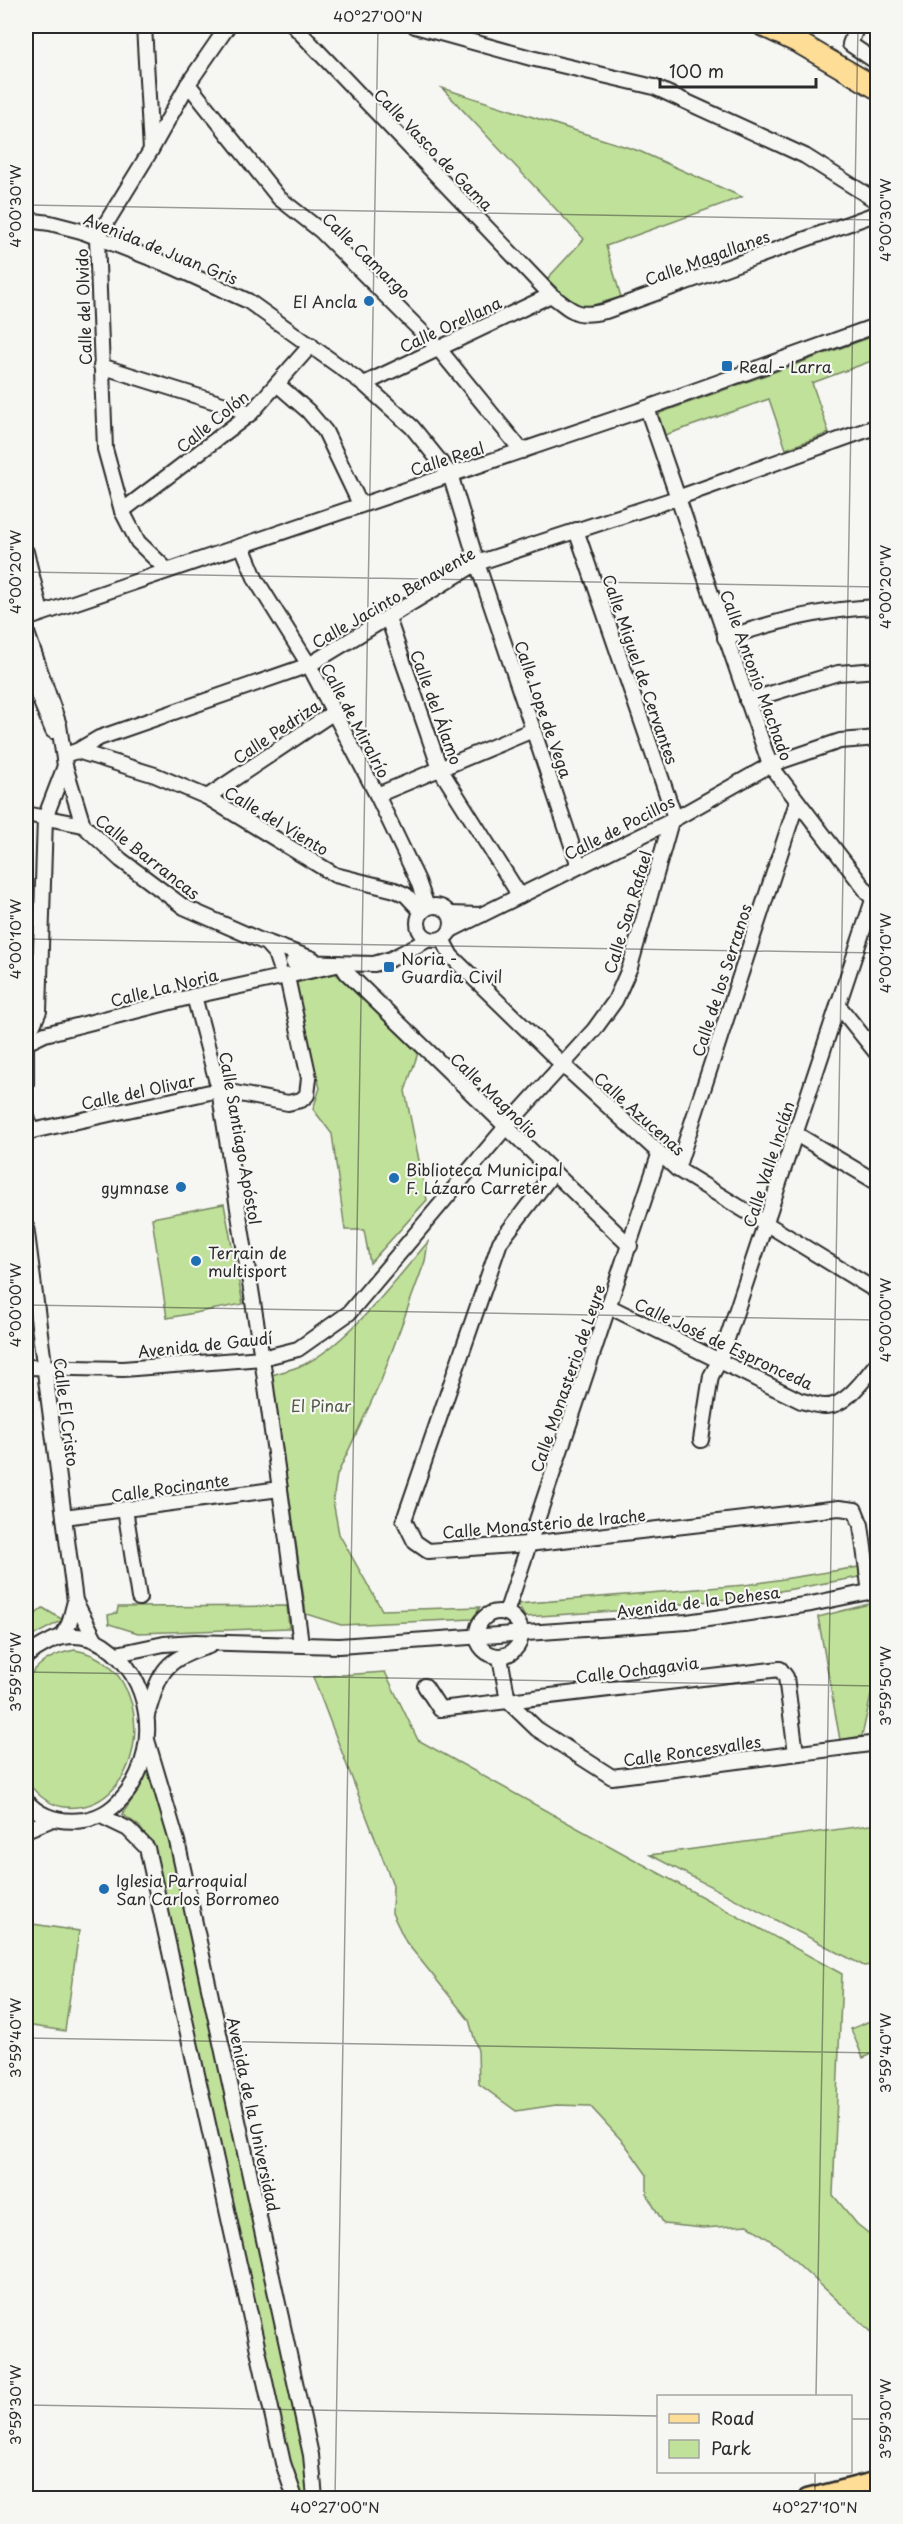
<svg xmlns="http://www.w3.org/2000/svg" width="903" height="2524" viewBox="0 0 903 2524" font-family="'Playpen Sans',sans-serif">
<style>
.green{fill:#c0e19a;stroke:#768662;stroke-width:1.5}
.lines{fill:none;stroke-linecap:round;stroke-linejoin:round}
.minor-casing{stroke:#2b2b2b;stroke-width:18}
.major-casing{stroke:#2b2b2b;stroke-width:21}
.highway-casing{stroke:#2b2b2b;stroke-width:24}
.minor{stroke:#f6f6f2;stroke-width:14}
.major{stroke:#fedd96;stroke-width:16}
.highway{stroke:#fedd96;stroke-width:20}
.ticks{fill:none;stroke:#2b2b2b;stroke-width:1.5;stroke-opacity:0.45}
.poi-dot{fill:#1f6fb2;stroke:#f6f6f2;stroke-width:2}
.labels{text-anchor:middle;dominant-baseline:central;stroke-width:4.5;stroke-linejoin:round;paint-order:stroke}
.street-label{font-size:16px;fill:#2b2b2b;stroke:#f6f6f2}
.poi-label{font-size:16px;fill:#2b2b2b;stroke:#f6f6f2;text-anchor:start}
.park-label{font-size:16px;fill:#505847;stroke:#f6f6f2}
.neatline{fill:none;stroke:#2b2b2b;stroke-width:2}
.ticks-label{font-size:15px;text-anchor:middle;fill:#2b2b2b}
</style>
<rect width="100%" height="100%" fill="#f6f6f2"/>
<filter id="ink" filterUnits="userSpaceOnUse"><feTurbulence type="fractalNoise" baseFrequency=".0167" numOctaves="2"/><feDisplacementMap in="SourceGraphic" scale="12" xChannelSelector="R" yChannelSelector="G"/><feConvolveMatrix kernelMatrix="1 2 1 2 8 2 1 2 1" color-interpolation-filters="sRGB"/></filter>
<g filter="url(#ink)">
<g class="green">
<path d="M442 88 639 151 742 197 606 246 621 297 583 308 573 303 547 279 584 239Z"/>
<path d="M877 335V359L812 383 829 433 786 449 769 399 665 435 659 416 660 413Z"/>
<path d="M335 973 418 1053 405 1091 427 1200 370 1263 364 1230H345L332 1134 313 1109 320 1088 292 984Z"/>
<path d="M224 1204 243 1304 167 1318 152 1218Z"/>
<path d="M428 1242 425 1261 381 1381 337 1475 333 1501 339 1534 382 1610 480 1607 473 1619 341 1625 306 1614 272 1375C282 1372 293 1369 303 1365 348 1344 395 1280 428 1242Z"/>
<path d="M859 1567V1577L746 1597 629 1610 525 1617 517 1604 745 1585Z"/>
<path d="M877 1602V1668L862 1736 840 1740 818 1617Z"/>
<path d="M287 1606 289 1628 138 1633 109 1624 108 1615 117 1613 118 1607Z"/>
<path d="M43 1608 63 1620 36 1634 26 1644V1617H32Z"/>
<path d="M75 1650C164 1666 148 1816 64 1807 48 1805 33 1792 26 1778V1681C38 1662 53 1654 75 1650Z"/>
<path d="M385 1672 418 1740 842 1974 833 2195 857 2224 877 2240V2337L781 2248 748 2225 703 2228 664 2224 647 2195V2175L625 2144 590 2106 556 2105 516 2111 479 2084 478 2051 469 2020 406 1942 392 1913 393 1885 313 1677Z"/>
<path d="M151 1757 306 2457 311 2498H299L288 2462 148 1839 139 1826 122 1814 139 1790Z"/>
<path d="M877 1824V1964L864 1966 650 1855Z"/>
<path d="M26 1923 79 1931 65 2031 26 2025Z"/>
<path d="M877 2018V2052L863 2058 851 2029Z"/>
</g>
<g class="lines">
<defs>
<g id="minor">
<path d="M144 26 151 150"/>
<path d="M294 26 551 295C574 312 576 318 606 311L878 213"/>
<path d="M415 26 531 58 654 87 805 156 878 202"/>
<path d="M857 26 850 44 878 63"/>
<path d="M188 84 279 198 321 231 438 348 522 451"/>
<path d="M26 220 50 223 81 231 171 266 248 301 364 384 412 427 450 474 477 563 579 866"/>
<path d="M101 366 251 413"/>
<path d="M277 384 308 411 325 431 360 504"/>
<path d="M364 384 551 295"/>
<path d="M647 408 770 765 878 906"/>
<path d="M122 511 251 413 311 345"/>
<path d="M576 530 675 818"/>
<path d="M242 546 256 580 309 665 377 795 418 881 427 907"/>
<path d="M26 552 41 613"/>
<path d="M167 570 138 542 122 511 105 449 97 238 151 150 188 84 228 26"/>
<path d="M388 618 440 769 520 896"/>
<path d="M26 619 647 408 878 325"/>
<path d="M26 630 59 725 65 766 83 825 121 860 184 907 266 943 275 953 279 965"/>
<path d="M725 638C778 621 821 609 878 607"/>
<path d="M26 666 53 731"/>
<path d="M747 701 838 673 878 670"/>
<path d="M77 751 155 775 207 797 335 875 395 890 406 895 422 912"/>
<path d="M64 755 77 751 99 738 309 665 477 563 677 498 878 426"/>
<path d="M377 795 533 730"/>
<path d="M207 797 334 712"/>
<path d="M26 818 31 815 83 825"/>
<circle cx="435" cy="923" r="17"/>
<path d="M450 914 481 915 451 930"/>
<path d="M481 915 671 821 770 765 840 741 878 738"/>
<path d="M442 939 451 956 563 1065 677 1169 878 1292"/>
<path d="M266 942 313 959"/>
<path d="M293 962 374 964 391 959 429 939"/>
<path d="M341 964 347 973 630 1246"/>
<path d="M194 996 219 1090 262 1358 301 1643"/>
<path d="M838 1005 878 1055"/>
<path d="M33 1025 39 1011 45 818 65 766"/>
<path d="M28 1042 45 1034 194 996 341 964"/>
<path d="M26 1084V1046"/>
<path d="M26 1115 32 1131 26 1135"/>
<path d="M32 1131 219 1090 288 1103 301 1100 307 1095 309 1078 287 977"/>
<path d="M796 1134 878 1183"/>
<path d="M677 1169 797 802"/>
<path d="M553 1173 500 1242 404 1520 415 1542 428 1551 528 1544 839 1508 855 1510 861 1525 870 1593"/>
<path d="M26 1226 75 1601 95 1639"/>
<path d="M610 1307 801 1401C808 1402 816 1406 824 1406 845 1408 866 1377 878 1362"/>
<path d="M26 1367 123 1369 262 1358 298 1349 349 1313 505 1128 594 1030 615 1001 630 967 671 821"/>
<path d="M701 1440 711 1376 720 1360 873 900"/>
<path d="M125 1509 139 1598"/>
<path d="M64 1517 280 1489"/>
<circle cx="499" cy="1634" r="22"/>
<path d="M506 1613 659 1155"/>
<path d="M62 1636 69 1624 75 1601"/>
<path d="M117 1654 164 1644 195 1642 339 1646 687 1622 811 1604 878 1590"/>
<path d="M26 1657C33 1650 43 1645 53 1640 71 1633 88 1635 104 1645 152 1677 160 1746 128 1791 116 1807 103 1817 84 1820 61 1823 41 1818 26 1801"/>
<path d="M500 1657 508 1701 537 1729 612 1777 878 1743"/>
<path d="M425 1686 440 1709 780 1669 786 1677 796 1753"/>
<path d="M147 1715C161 1670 162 1661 209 1646"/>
<path d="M147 1740 177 1841 311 2455 315 2498"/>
<path d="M101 1816 128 1829 147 1848 283 2463 295 2498"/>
<path d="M26 1830 53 1819"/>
</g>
<g id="major">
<path d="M807 2498 878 2480"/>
<path d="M870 2498 878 2497"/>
</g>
<path id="highway" d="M763 26 801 44 878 89"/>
</defs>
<use href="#minor" class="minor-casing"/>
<use href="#major" class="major-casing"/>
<use href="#highway" class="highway-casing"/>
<use href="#minor" class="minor"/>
<use href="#major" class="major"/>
<use href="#highway" class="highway"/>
</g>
</g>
<path class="ticks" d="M26 205 878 220M26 572 878 587M26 939 878 953M26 1305 878 1320M26 1672 878 1686M26 2038 878 2053M816 2396 858 26M26 2405 658 2416M850 2419H878M335 2498 378 26M815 2498V2472"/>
<g class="poi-dot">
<circle cx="369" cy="301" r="6"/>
<rect x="721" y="360" width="12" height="12" rx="3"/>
<rect x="383" y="961" width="12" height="12" rx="3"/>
<circle cx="394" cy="1178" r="6"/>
<circle cx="181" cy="1187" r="6"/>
<circle cx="196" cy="1261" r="6"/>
<circle cx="104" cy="1889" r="6"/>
</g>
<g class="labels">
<g class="street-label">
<text transform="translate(434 149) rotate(46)">Calle Vasco de Gama</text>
<text transform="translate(161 248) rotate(22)">Avenida de Juan Gris</text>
<text transform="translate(367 255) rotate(44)">Calle Camargo</text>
<text transform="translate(707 257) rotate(-20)">Calle Magallanes</text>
<text transform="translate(83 307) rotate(-92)">Calle del Olvido</text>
<text transform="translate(450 324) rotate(-25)">Calle Orellana</text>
<text transform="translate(212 421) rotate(-39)">Calle Colón</text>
<text transform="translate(447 458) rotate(-18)">Calle Real</text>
<text transform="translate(393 597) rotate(-30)">Calle Jacinto Benavente</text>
<text transform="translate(641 669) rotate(71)">Calle Miguel de Cervantes</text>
<text transform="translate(757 675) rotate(70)">Calle Antonio Machado</text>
<text transform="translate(437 707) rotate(70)">Calle del Álamo</text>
<text transform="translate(544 709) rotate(71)">Calle Lope de Vega</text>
<text transform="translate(356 720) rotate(62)">Calle de Miralrío</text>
<text transform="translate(276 731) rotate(-34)">Calle Pedriza</text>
<text transform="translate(277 820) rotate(31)">Calle del Viento</text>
<text transform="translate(619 827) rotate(-27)">Calle de Pocillos</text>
<text transform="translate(148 856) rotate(38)">Calle Barrancas</text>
<text transform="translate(627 912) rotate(-73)">Calle San Rafael</text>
<text transform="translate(721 980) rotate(-72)">Calle de los Serranos</text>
<text transform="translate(164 987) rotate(-14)">Calle La Noria</text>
<text transform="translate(138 1091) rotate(-12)">Calle del Olivar</text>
<text transform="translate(495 1095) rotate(44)">Calle Magnolio</text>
<text transform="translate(640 1113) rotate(42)">Calle Azucenas</text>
<text transform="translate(241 1138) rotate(80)">Calle Santiago Apóstol</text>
<text transform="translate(768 1164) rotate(-72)">Calle Valle Inclán</text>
<text transform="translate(724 1343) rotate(25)">Calle José de Espronceda</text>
<text transform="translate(205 1344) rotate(-6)">Avenida de Gaudí</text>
<text transform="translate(567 1378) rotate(-71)">Calle Monasterio de Leyre</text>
<text transform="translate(67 1412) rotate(83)">Calle El Cristo</text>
<text transform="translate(170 1487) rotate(-8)">Calle Rocinante</text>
<text transform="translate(544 1523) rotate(-5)">Calle Monasterio de Irache</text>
<text transform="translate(698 1601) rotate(-7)">Avenida de la Dehesa</text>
<text transform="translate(637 1669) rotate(-7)">Calle Ochagavia</text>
<text transform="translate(692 1750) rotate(-8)">Calle Roncesvalles</text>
<text transform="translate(254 2114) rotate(78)">Avenida de la Universidad</text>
</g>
<g class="poi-label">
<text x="357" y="301" text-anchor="end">El Ancla</text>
<text x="739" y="366">Real - Larra</text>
<text x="401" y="958">Noria -<tspan x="401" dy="18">Guardia Civil</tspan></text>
<text x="406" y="1169">Biblioteca Municipal<tspan x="406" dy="18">F. Lázaro Carreter</tspan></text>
<text x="169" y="1187" text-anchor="end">gymnase</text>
<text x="208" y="1252">Terrain de<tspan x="208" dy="18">multisport</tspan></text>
<text x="116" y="1880">Iglesia Parroquial<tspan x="116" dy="18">San Carlos Borromeo</tspan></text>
</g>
<g class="park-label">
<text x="321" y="1405">El Pinar</text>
</g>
</g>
<rect width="903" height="2524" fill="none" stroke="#f6f6f2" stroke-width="66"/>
<rect x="657" y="2395" width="195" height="78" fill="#f6f6f2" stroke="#a5a5a2" stroke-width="1.5"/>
<rect x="669" y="2414" width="30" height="9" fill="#fedd96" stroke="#a5a5a2" stroke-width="1.5"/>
<text x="711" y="2425" font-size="18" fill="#2b2b2b">Road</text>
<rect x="669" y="2440" width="30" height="18" fill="#c0e19a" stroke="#a5a5a2" stroke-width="1.5"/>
<text x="711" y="2455" font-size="18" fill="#2b2b2b">Park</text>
<path d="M660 78v9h156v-9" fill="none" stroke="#2b2b2b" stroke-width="3"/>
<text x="669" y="78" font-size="18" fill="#2b2b2b" stroke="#f6f6f2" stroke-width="4.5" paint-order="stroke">100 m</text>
<rect x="33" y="33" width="837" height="2458" class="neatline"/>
<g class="ticks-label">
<text x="378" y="22">40°27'00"N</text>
<text transform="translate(16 206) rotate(-90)" y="5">4°00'30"W</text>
<text transform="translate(886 220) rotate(-90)" y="5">4°00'30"W</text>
<text transform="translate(16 572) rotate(-90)" y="5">4°00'20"W</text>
<text transform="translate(886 587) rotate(-90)" y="5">4°00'20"W</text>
<text transform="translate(16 939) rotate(-90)" y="5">4°00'10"W</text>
<text transform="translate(886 953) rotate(-90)" y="5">4°00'10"W</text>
<text transform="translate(16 1305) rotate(-90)" y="5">4°00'00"W</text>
<text transform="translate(886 1320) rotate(-90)" y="5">4°00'00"W</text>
<text transform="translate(16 1672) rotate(-90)" y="5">3°59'50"W</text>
<text transform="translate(886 1686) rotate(-90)" y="5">3°59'50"W</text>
<text transform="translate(16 2038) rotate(-90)" y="5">3°59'40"W</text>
<text transform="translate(886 2053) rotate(-90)" y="5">3°59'40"W</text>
<text transform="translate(16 2405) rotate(-90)" y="5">3°59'30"W</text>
<text transform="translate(886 2419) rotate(-90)" y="5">3°59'30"W</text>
<text x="335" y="2513">40°27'00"N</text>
<text x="815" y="2513">40°27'10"N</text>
</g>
</svg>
